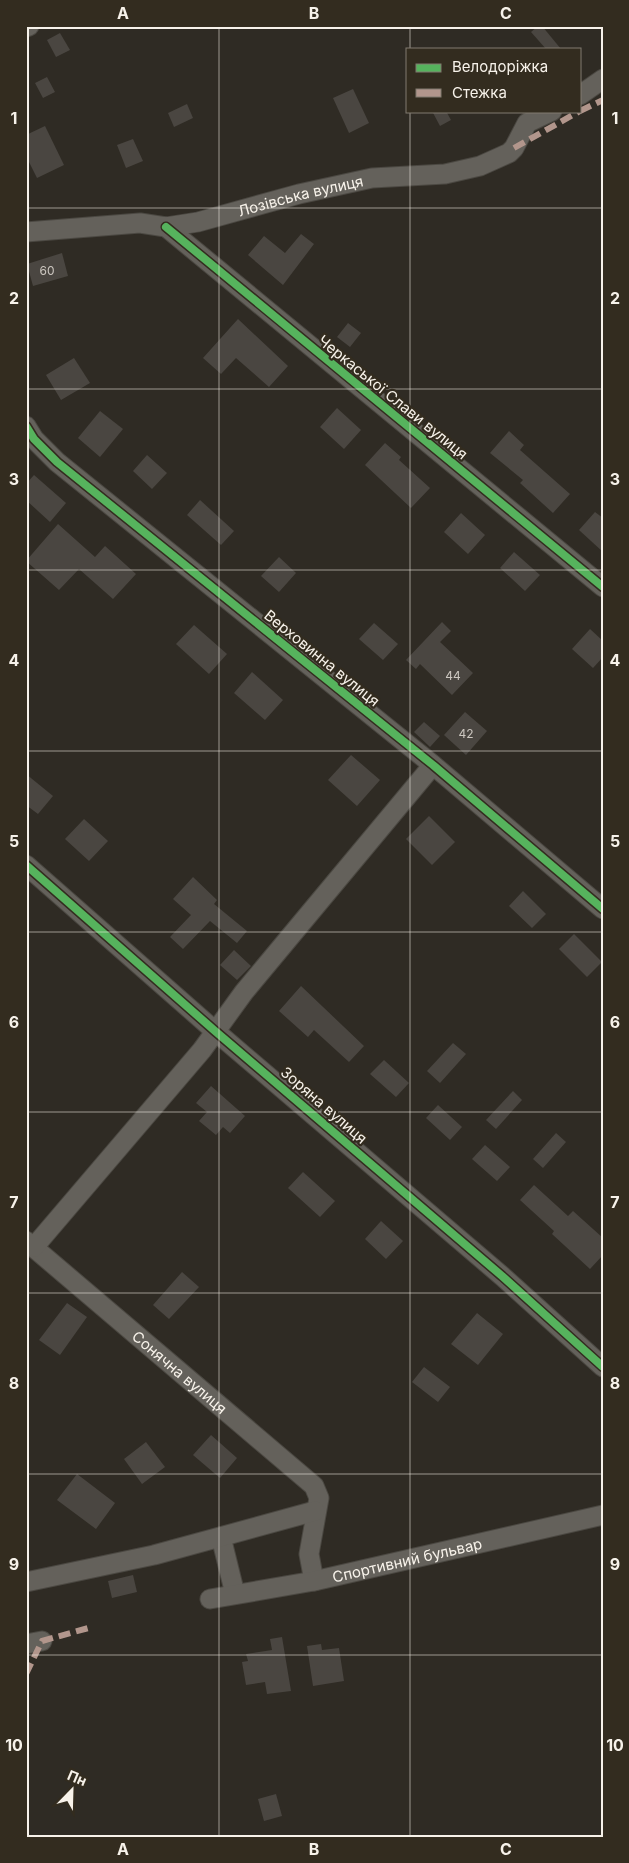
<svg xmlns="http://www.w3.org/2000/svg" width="629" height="1863" viewBox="0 0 629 1863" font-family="Inter,sans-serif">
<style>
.building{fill:#4a4641}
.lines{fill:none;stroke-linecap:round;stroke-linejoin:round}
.minor-casing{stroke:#4b4842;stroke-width:21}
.minor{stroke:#64615b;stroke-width:19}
.quiet{stroke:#b2968c;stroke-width:6;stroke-dasharray:12 6;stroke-linecap:butt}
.cycleway-casing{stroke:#332c1f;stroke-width:11}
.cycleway{stroke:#56b35d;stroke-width:8}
.grid{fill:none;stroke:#f7f2ea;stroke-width:1;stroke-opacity:0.55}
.labels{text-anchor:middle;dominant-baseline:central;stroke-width:4.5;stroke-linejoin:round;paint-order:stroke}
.number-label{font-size:12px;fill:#ccc7c0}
.street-label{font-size:15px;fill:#f7f2ea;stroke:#332c1f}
.neatline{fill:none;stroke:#f7f2ea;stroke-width:2}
.grid-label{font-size:16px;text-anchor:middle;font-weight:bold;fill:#f7f2ea}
</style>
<rect width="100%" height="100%" fill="#2f2b24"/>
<g class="building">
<path d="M538 26H542L561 49H546L531 32Z"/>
<path d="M60 33 70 50 56 57 47 40Z"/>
<path d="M47 77 55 92 43 98 35 83Z"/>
<path d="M353 89 369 123 349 133 333 98Z"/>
<path d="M187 104 193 118 174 127 168 113Z"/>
<path d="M432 111H446L451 120 440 126Z"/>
<path d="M45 126 64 165 37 178 26 156V135Z"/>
<path d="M133 139 143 161 126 168 117 145Z"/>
<path d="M301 234 314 244 283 285 248 255 264 236 285 253Z"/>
<path d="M62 253 68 276 33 286 27 264Z"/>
<path d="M238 319 288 366 269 387 236 358 221 374 203 358Z"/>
<path d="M348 323 361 333 350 347 337 337Z"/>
<path d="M74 358 90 383 61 400 46 375Z"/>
<path d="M337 408 361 430 344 449 320 427Z"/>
<path d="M100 411 123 429 100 457 78 438Z"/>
<path d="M509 431 524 445 520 450 570 494 553 513 520 483 523 480 490 453Z"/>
<path d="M385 443 401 457 399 460 430 488 411 508 365 465Z"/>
<path d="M147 455 167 473 152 489 133 471Z"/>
<path d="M34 475 66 503 50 522 26 500V484Z"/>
<path d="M200 500 234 531 221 545 187 515Z"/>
<path d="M595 512 603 518V552L579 530Z"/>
<path d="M461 513 485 535 468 554 444 532Z"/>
<path d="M58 524 95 557 105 546 136 574 113 599 79 569 59 590 26 561Z"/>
<path d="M514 552 540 575 525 591 500 568Z"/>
<path d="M279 557 296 573 279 592 261 576Z"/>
<path d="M442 622 451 631 440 642 473 673 452 695 420 664 416 669 406 660Z"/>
<path d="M374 623 398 644 383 660 359 639Z"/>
<path d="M194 625 227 654 209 674 176 644Z"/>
<path d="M590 629 603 641V657L593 668 572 649Z"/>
<path d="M252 672 283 700 265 720 234 693Z"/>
<path d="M465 712 487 731 466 755 444 735Z"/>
<path d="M424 722 440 736 430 747 414 732Z"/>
<path d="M351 755 380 780 357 806 328 780Z"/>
<path d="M26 774 53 796 38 814 26 805Z"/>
<path d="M429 816 455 842 432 865 406 839Z"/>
<path d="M84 819 108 841 89 861 65 839Z"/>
<path d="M193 877 217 900 214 904 247 931 237 943 210 921 183 949 170 937 191 915 173 899Z"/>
<path d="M523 891 546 914 532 928 509 906Z"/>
<path d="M574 934 602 962 587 977 559 949Z"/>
<path d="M234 950 251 966 237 980 220 965Z"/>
<path d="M301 986 364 1046 349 1062 314 1030 308 1037 279 1011Z"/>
<path d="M453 1043 466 1054 440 1083 427 1071Z"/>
<path d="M384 1060 409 1083 396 1097 370 1074Z"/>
<path d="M211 1086 245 1116 230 1133 223 1127 216 1135 199 1121 207 1112 196 1103Z"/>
<path d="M513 1091 522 1100 496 1129 486 1120Z"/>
<path d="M438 1105 462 1127 450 1140 426 1118Z"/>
<path d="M556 1133 566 1142 543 1168 533 1159Z"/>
<path d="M485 1145 510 1167 497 1181 472 1159Z"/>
<path d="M303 1172 335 1201 320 1217 288 1188Z"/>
<path d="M534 1185 568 1216 573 1211 603 1238V1255L590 1269 552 1234 554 1231 520 1200Z"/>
<path d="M381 1221 403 1241 386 1259 365 1239Z"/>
<path d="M182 1272 199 1287 169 1319 153 1305Z"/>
<path d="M67 1303 87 1317 60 1355 39 1340Z"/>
<path d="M477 1313 503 1334 478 1365 451 1344Z"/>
<path d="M424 1367 450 1387 438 1402 412 1382Z"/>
<path d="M211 1435 237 1458 220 1478 193 1455Z"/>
<path d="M146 1442 165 1467 142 1484 124 1459Z"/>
<path d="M77 1474 115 1503 96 1529 57 1500Z"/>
<path d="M133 1575 137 1592 112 1598 108 1581Z"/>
<path d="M282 1637 291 1691 267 1694 265 1682 246 1685 242 1662 248 1661 246 1654 272 1650 270 1639Z"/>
<path d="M321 1644 322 1650 339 1648 344 1681 313 1686 307 1646Z"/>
<path d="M276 1794 282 1816 264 1821 258 1799Z"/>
</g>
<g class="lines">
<defs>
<g id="minor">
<path d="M26 27 29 26"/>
<path d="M580 95 603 79"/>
<path d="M166 227 603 587"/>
<path id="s1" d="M26 232 140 223 166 227 198 222 299 194 372 178 445 174 480 166 509 153 514 148 527 123 552 111"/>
<path d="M26 426 34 439 57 462 433 765 603 909"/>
<path d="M26 865 215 1031 502 1276 603 1367"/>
<path id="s2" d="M26 1241 314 1486 319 1498 309 1554 314 1581"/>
<path d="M34 1247 202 1050 244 992 433 765"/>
<path d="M221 1537 235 1594"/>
<path d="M26 1582 154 1555 315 1511"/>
<path id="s3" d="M210 1599 314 1581 603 1515"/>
<path d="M26 1644 42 1641"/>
</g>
</defs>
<use href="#minor" class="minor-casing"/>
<use href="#minor" class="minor"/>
<g class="quiet">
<path d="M580 111 603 100"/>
<path d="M514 148 580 111"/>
<path d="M26 1674 42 1641 92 1627"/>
</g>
<defs>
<g id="cycleway">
<path d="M166 227 603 587"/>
<path d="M26 426 34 439 57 462 433 765 603 909"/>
<path d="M26 865 215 1031 502 1276 603 1367"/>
</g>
</defs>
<use href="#cycleway" class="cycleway-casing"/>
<use href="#cycleway" class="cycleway"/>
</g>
<path class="grid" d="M219 26V1837M410 26V49M410 111V1837M26 208H603M26 389H603M26 570H603M26 751H603M26 932H603M26 1112H603M26 1293H603M26 1474H603M26 1655H603"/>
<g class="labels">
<g class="number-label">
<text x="47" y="270">60</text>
<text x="453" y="675">44</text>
<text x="466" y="733">42</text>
</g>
<g class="street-label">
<text stroke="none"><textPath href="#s1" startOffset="279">Лозівська вулиця</textPath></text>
<text transform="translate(393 397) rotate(39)">Черкаської Слави вулиця</text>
<text transform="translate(322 658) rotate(39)">Верховинна вулиця</text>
<text transform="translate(324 1105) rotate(41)">Зоряна вулиця</text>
<text stroke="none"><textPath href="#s2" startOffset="202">Сонячна вулиця</textPath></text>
<text stroke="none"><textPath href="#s3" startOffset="201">Спортивний бульвар</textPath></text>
</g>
</g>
<rect width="629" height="1863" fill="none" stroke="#332c1f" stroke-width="55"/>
<rect x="406" y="48" width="175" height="65" fill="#332c1f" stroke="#817b70"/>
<rect x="416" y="64" width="25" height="8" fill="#56b35d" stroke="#817b70"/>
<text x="452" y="72" font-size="15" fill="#f7f2ea">Велодоріжка</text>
<rect x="416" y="89" width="25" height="8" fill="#b2968c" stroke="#817b70"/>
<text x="452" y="98" font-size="15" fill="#f7f2ea">Стежка</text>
<g transform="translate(72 1790) rotate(23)" stroke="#332c1f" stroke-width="4" paint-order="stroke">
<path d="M0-4L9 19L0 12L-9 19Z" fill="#f7f2ea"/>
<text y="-8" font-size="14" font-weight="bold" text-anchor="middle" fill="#f7f2ea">Пн</text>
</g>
<rect x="28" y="28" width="574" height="1808" class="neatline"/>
<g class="grid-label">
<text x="123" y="19">A</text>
<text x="314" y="19">B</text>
<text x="506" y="19">C</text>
<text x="14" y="124">1</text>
<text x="615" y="124">1</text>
<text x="14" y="304">2</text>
<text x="615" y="304">2</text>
<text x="14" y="485">3</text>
<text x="615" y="485">3</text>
<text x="14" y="666">4</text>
<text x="615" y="666">4</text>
<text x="14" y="847">5</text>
<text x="615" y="847">5</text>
<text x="14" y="1028">6</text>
<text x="615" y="1028">6</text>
<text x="14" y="1208">7</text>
<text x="615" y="1208">7</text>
<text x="14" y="1389">8</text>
<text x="615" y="1389">8</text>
<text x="14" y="1570">9</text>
<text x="615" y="1570">9</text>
<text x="14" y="1751">10</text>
<text x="615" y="1751">10</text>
<text x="123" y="1855">A</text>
<text x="314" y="1855">B</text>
<text x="506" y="1855">C</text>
</g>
</svg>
